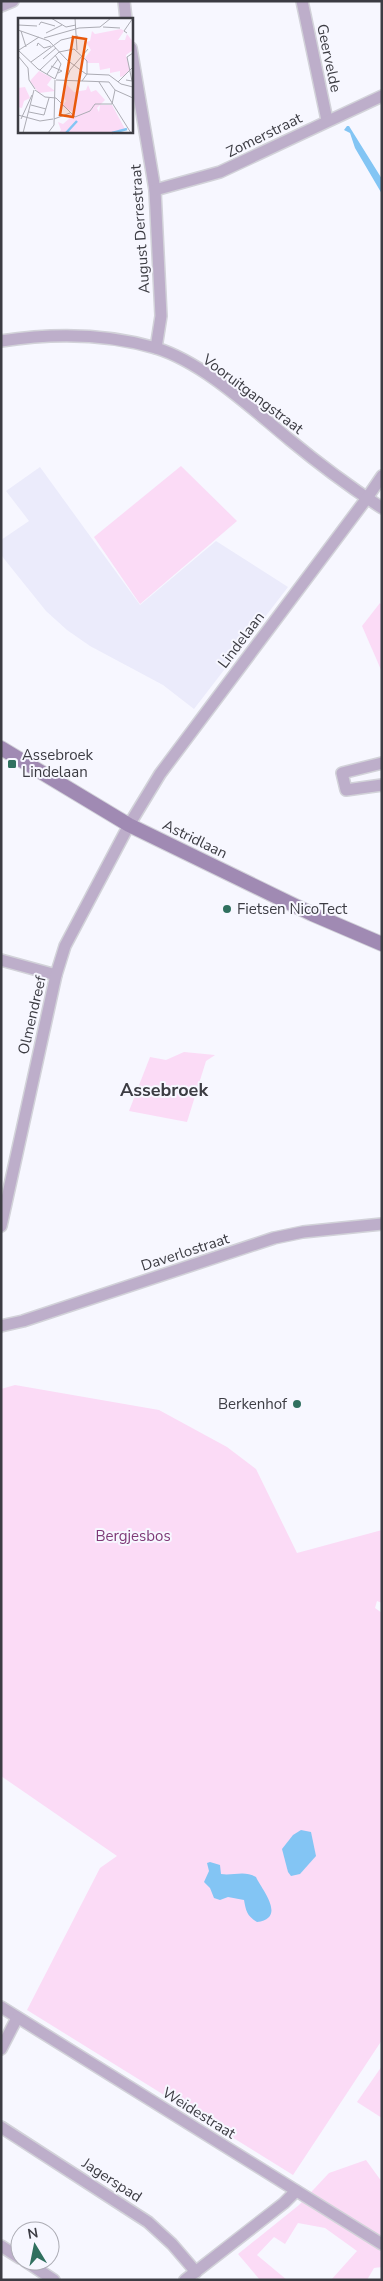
<svg xmlns="http://www.w3.org/2000/svg" width="383" height="2281" viewBox="0 0 383 2281" font-family="'Nunito Sans',sans-serif">
<style>
.built{fill:#ebebfb}
.green{fill:#fbdbf6}
.water{fill:#83c5f4}
.lines{fill:none;stroke-linecap:round;stroke-linejoin:round}
.minor-casing{stroke:#d2d2d9;stroke-width:14}
.secondary-casing{stroke:#d2d2d9;stroke-width:16}
.minor{stroke:#bdaeca;stroke-width:11}
.secondary{stroke:#a08ab3;stroke-width:14}
.poi-dot{fill:#30705f;stroke:#f7f7ff;stroke-width:2}
.labels{text-anchor:middle;dominant-baseline:central;stroke-width:4;stroke-linejoin:round;paint-order:stroke}
.street-label{font-size:15px;fill:#3c3c43;stroke:#f7f7ff}
.poi-label{font-size:15px;fill:#3c3c43;stroke:#f7f7ff;text-anchor:start}
.park-label{font-size:15px;fill:#7e3977;stroke:#f7f7ff}
.quarter-label{font-size:18px;font-weight:bold;fill:#3c3c43;stroke:#f7f7ff}
.inset-river{fill:none;stroke:#83c5f4;stroke-width:2.5}
.inset-road{fill:none;stroke:#acacb4;stroke-width:1}
.view{fill:#e8590c;fill-opacity:0.15;stroke:#e8590c;stroke-width:2.5}
.inset-edge{fill:none;stroke:#3c3c43;stroke-width:2.5}
</style>
<rect width="100%" height="100%" fill="#f7f7ff"/>
<path class="built" d="M40 467 140 605 216 541 288 587 194 709 163 685 90 646 67 630 46 611 1 555V540L29 521 6 491Z"/>
<g class="green">
<path d="M181 466 237 521 140 604 94 537Z"/>
<path d="M380 603 382 606V672L362 626Z"/>
<path d="M184 1052 215 1055 206 1061 187 1122 129 1111 150 1057 166 1060Z"/>
<path d="M15 1385 159 1410 227 1447 256 1469 297 1553 382 1530V1603L377 1601 375 1608 382 1613V2040L293 2175 27 2010 100 1868 117 1856 1 1776V1389Z"/>
<path d="M382 2066V2118L357 2102Z"/>
<path d="M366 2160 382 2182V2267L374 2268 367 2280H331L357 2251 325 2228 298 2223 285 2244 274 2237 257 2255 287 2280H260L238 2254 299 2205 329 2173Z"/>
</g>
<g class="water">
<path d="M347 126H349L382 179V194L355 148 350 133 344 130Z"/>
<path d="M301 1830 311 1832 316 1856 300 1874 291 1876 288 1872 282 1849 293 1835Z"/>
<path d="M210 1862 220 1865 221 1874C233 1876 244 1870 256 1877 262 1890 287 1918 257 1922 247 1916 246 1911 244 1900L228 1897 220 1900 214 1898 210 1888 204 1882 209 1871 207 1863Z"/>
</g>
<g class="lines">
<defs>
<g id="minor">
<path d="M124 1 126 19"/>
<path d="M302 1 327 120"/>
<path d="M1 6 13 1"/>
<path d="M131 48 155 190 161 316 156 348"/>
<path d="M155 190 220 172 382 96"/>
<path d="M1 341C52 333 105 333 156 348 204 363 251 408 290 440 319 464 350 487 382 508"/>
<path d="M382 763 342 773 346 790 382 785"/>
<path d="M1 960 56 975"/>
<path d="M1 1226 56 975 65 946 129 825 160 774 367 498 382 476"/>
<path d="M1 1326 23 1321 274 1238 303 1232 382 1224"/>
<path d="M1 2007 382 2244"/>
<path d="M1 2049 17 2018"/>
<path d="M1 2127 148 2222 172 2244 196 2272"/>
<path d="M1 2246 20 2258"/>
<path d="M25 2261 54 2280"/>
<path d="M185 2280 284 2203 296 2191"/>
</g>
<path id="secondary" d="M1 748 129 825 312 914 382 944"/>
</defs>
<use href="#minor" class="minor-casing"/>
<use href="#secondary" class="secondary-casing"/>
<use href="#minor" class="minor"/>
<use href="#secondary" class="secondary"/>
</g>
<g class="poi-dot">
<rect x="7" y="759" width="10" height="10" rx="2.5"/>
<circle cx="227" cy="909" r="5"/>
<circle cx="297" cy="1404" r="5"/>
</g>
<g class="labels">
<g class="street-label">
<text transform="translate(329 58) rotate(78)">Geervelde</text>
<text transform="translate(264 135) rotate(-26)">Zomerstraat</text>
<text transform="translate(140 229) rotate(-94)">August Derrestraat</text>
<text transform="translate(253 394) rotate(37)">Vooruitgangstraat</text>
<text transform="translate(241 640) rotate(-53)">Lindelaan</text>
<text transform="translate(195 839) rotate(26)">Astridlaan</text>
<text transform="translate(32 1015) rotate(-77)">Olmendreef</text>
<text transform="translate(185 1252) rotate(-18)">Daverlostraat</text>
<text transform="translate(199 2113) rotate(32)">Weidestraat</text>
<text transform="translate(112 2180) rotate(33)">Jagerspad</text>
</g>
<g class="poi-label">
<text x="22" y="755">Assebroek<tspan x="22" dy="17">Lindelaan</tspan></text>
<text x="237" y="909">Fietsen NicoTect</text>
<text x="287" y="1404" text-anchor="end">Berkenhof</text>
</g>
<g class="park-label">
<text x="133" y="1536">Bergjesbos</text>
</g>
<g class="quarter-label">
<text x="164" y="1090">Assebroek</text>
</g>
</g>
<g transform="translate(18 18)">
<rect width="115" height="115" fill="#f7f7ff"/>
<path d="M103 11 106 13 100 22H107L109 16 115 24V32L108 37 112 51 106 58 102 59V53L92 55V50L82 52 81 45H69L67 40 73 32 68 24 72 23 74 13 77 16ZM21 53 34 60 29 67 37 73 21 75 12 63ZM48 66 56 74 68 72 70 67 73 74 78 72 87 82 79 90 81 94 82 87H94L107 111 92 115H41L43 112 40 104 45 106 52 100 50 97 57 95 44 88 48 83 44 78ZM7 69 12 80 6 83 4 90 0 89V70Z" fill="#fbdbf6"/>
<path class="inset-river" d="M48 115 59 103M94 115 109 111"/>
<path class="inset-road" d="M33 0 48 9 58 7M57 0 59 32M0 7 19 8M21 7 23 4 37 8M85 9 102 10M0 12 31 23 49 42 68 56 91 57 103 66 115 69M3 13 8 29M28 15 44 7M109 15 106 13 115 0M26 20 61 10 82 9 93 0M19 28 20 25 26 30 33 28M0 32 20 51 37 61M1 32 21 19M37 37 43 46 37 61M0 38 10 50 11 62 17 71M25 41 38 30M13 44 43 22 60 18M33 48 44 53 40 55M22 52 41 34 56 31 69 43V56L64 63M29 56 40 41M38 62 91 64 97 72 115 80M108 62 114 63 109 39 115 35M47 64 52 52 70 31M81 64 113 115M100 64 115 49M17 72 27 79 38 80 57 99 72 93 77 86H94L97 72M13 87 28 91M11 94 26 97 31 80M0 97 22 103 35 101M3 101 14 77M36 101 52 95M5 115 16 72M30 115 36 107 37 62"/>
<path class="view" d="M55 19 68 21 55 99 42 97Z"/>
<rect width="115" height="115" class="inset-edge"/>
</g>
<rect width="383" height="2281" fill="none" stroke="#3c3c43" stroke-width="5"/>
<g transform="translate(35 2246) rotate(350)"><circle r="24" fill="#f7f7ff" stroke="#acacb4"/>
<path d="M0-4L9 19L0 12L-9 19Z" fill="#30705f"/>
<text y="-8" font-size="14" font-weight="bold" text-anchor="middle" fill="#3c3c43">N</text>
</g>
</svg>
